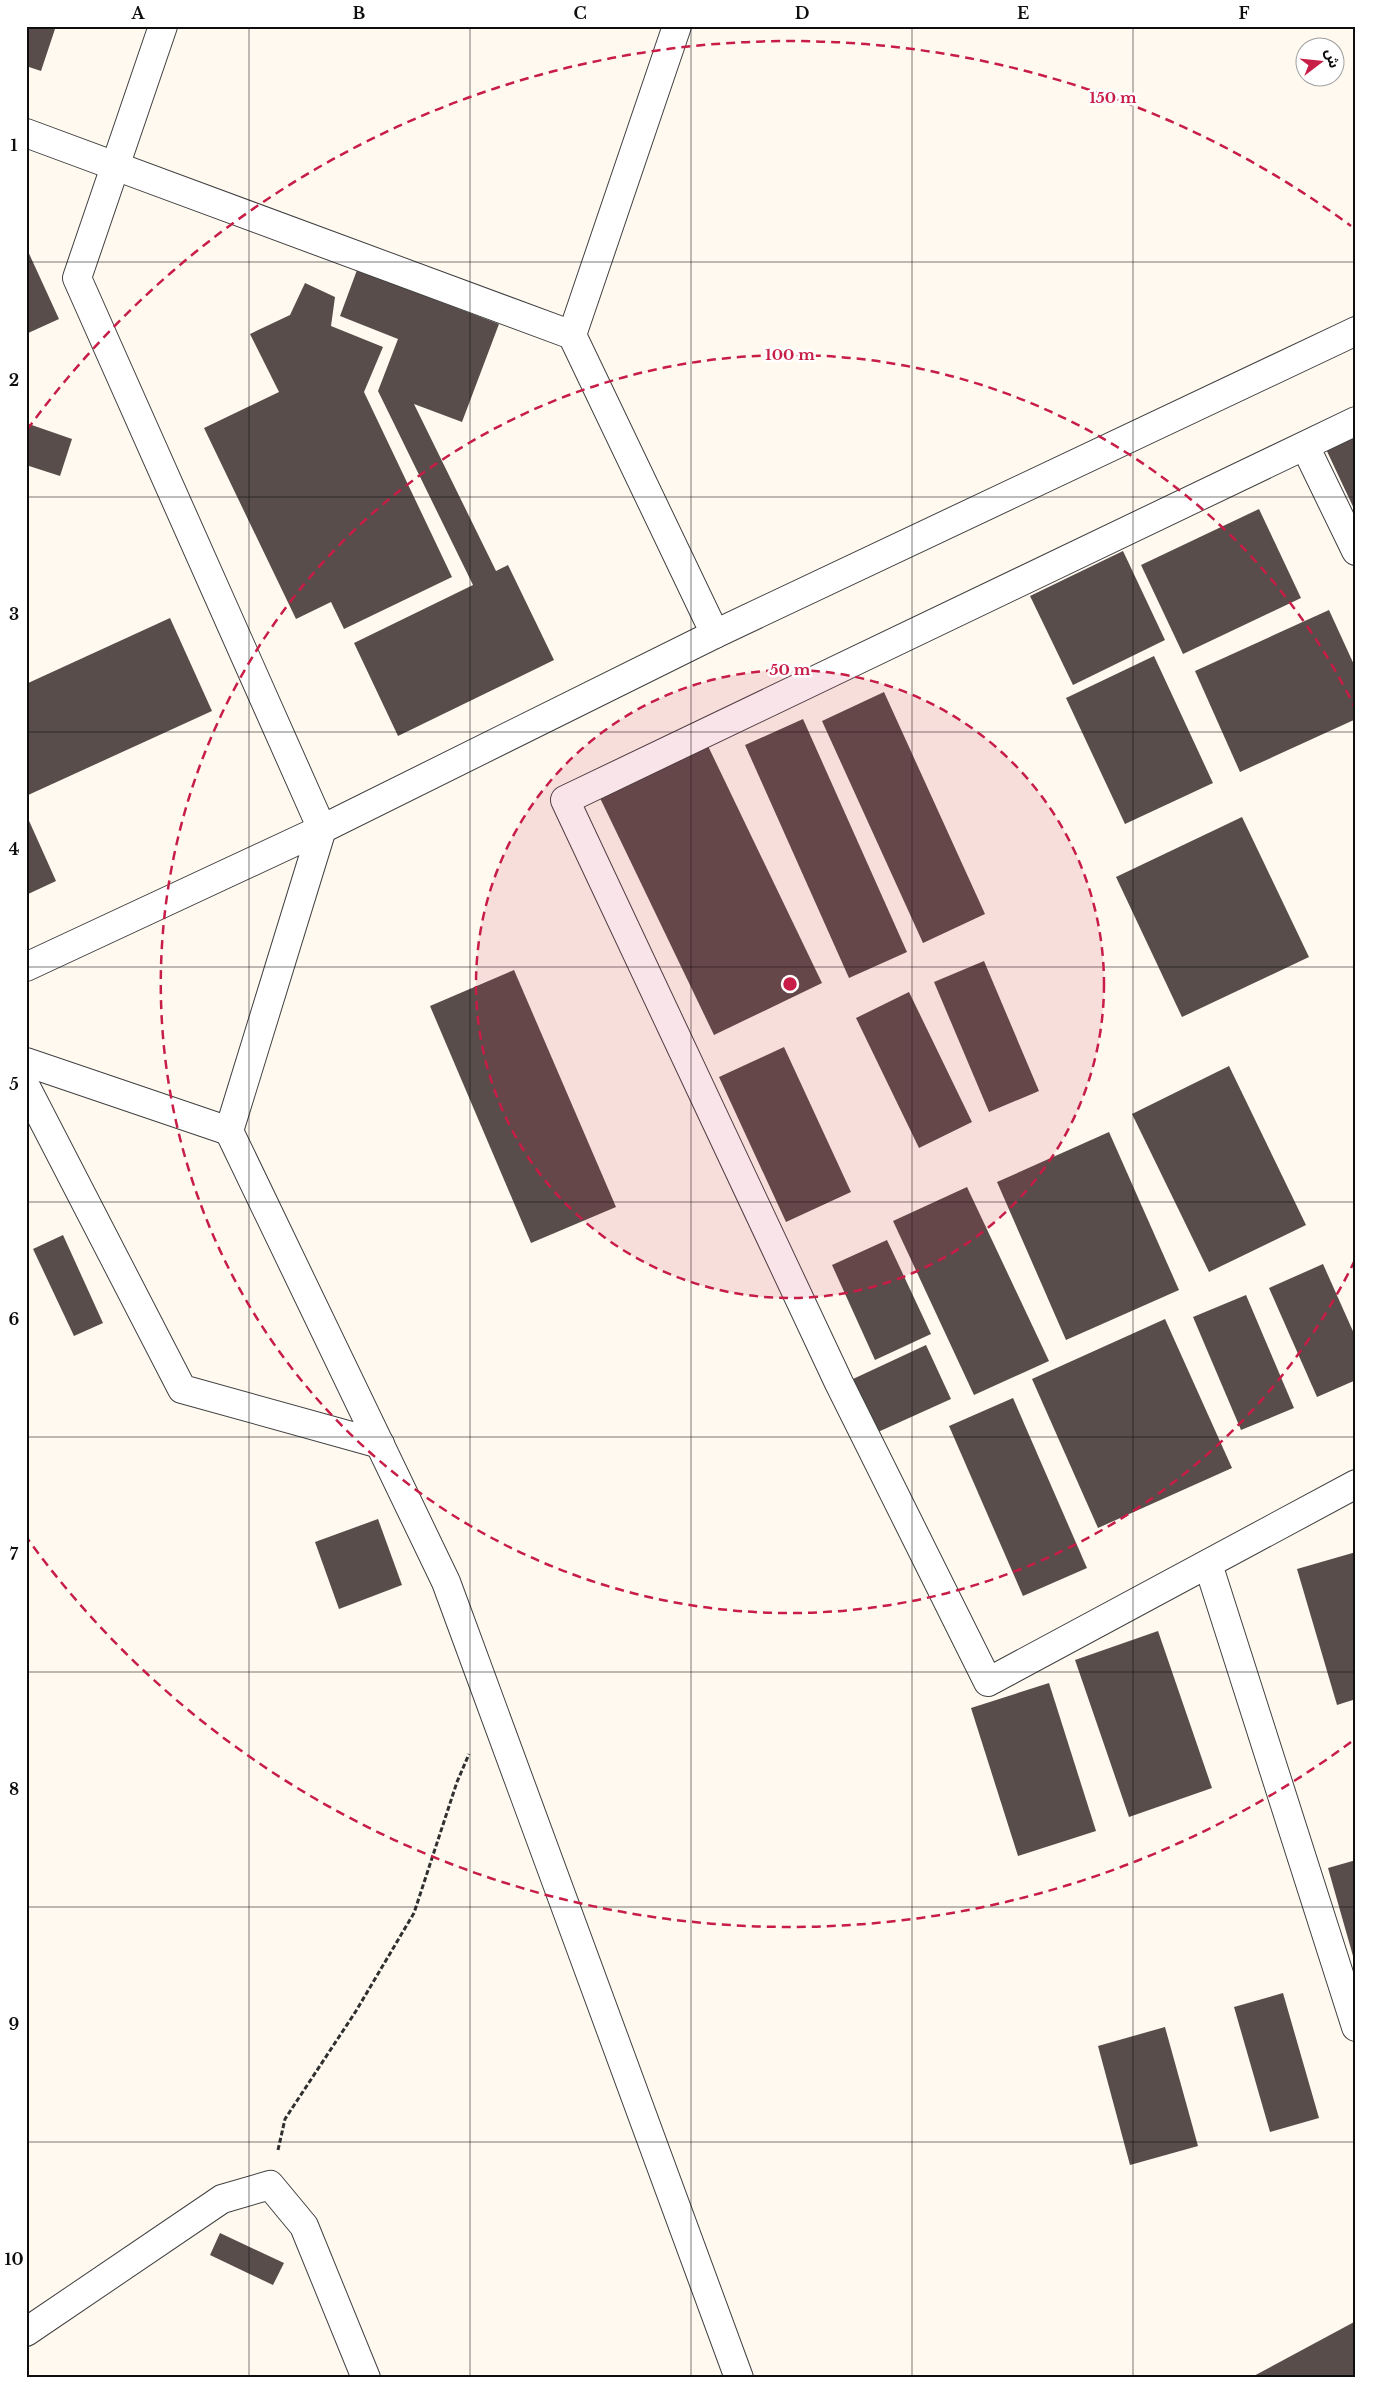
<svg xmlns="http://www.w3.org/2000/svg" width="1382" height="2404" viewBox="0 0 1382 2404" font-family="'Libre Baskerville','Noto Sans Arabic',serif">
<style>
.building{fill:#584d4a}
.lines{fill:none;stroke-linecap:round;stroke-linejoin:round}
.minor-casing{stroke:#414141;stroke-width:30}
.path{stroke:#303030;stroke-width:3;stroke-dasharray:5 2.5;stroke-linecap:butt}
.minor{stroke:#fff;stroke-width:28}
.grid{fill:none;stroke:#0e0e0e;stroke-width:1;stroke-opacity:0.55}
.ring{fill:none;stroke:#c71d46;stroke-width:2.5;stroke-dasharray:9 6}
.centre{fill:#c71d46;stroke:#fff;stroke-width:2.5}
.ring-label{font-size:15px;text-anchor:middle;font-weight:bold;fill:#c71d46;stroke:#fff;stroke-width:5;stroke-linejoin:round;paint-order:stroke}
.neatline{fill:none;stroke:#0e0e0e;stroke-width:2}
.grid-label{font-size:16px;text-anchor:middle;font-weight:bold;fill:#0e0e0e}
</style>
<rect width="100%" height="100%" fill="#fff9f0"/>
<g class="building">
<path d="M26 26H56L41 71 26 66Z"/>
<path d="M26 247 59 319 26 334Z"/>
<path d="M357 270 499 324 462 422 414 404 496 571 508 565 554 660 398 736 354 643 473 585 378 391 398 339 340 316Z"/>
<path d="M305 283 335 297 331 326 383 347 364 392 452 577 344 629 331 602 296 619 204 428 279 392 250 334 290 315Z"/>
<path d="M26 423 72 439 60 476 26 465Z"/>
<path d="M1356 433V513L1325 447Z"/>
<path d="M1259 509 1301 598 1183 654 1141 565Z"/>
<path d="M1123 551 1165 640 1073 685 1030 596Z"/>
<path d="M1329 610 1356 669V719L1240 772 1195 671Z"/>
<path d="M170 618 212 711 26 796V684Z"/>
<path d="M1154 656 1213 783 1125 824 1066 698Z"/>
<path d="M884 692 985 914 923 943 822 721Z"/>
<path d="M803 719 907 952 849 978 745 745Z"/>
<path d="M708 746 822 983 714 1035 600 798Z"/>
<path d="M26 814 56 881 26 895Z"/>
<path d="M1242 817 1309 957 1182 1017 1116 877Z"/>
<path d="M984 961 1039 1091 989 1112 934 982Z"/>
<path d="M514 970 616 1207 531 1243 430 1006Z"/>
<path d="M909 992 972 1122 919 1148 856 1018Z"/>
<path d="M784 1047 851 1192 786 1222 719 1077Z"/>
<path d="M1229 1066 1306 1225 1209 1272 1132 1114Z"/>
<path d="M1109 1132 1179 1290 1066 1340 997 1182Z"/>
<path d="M967 1187 1049 1361 974 1395 893 1221Z"/>
<path d="M63 1235 103 1323 74 1336 33 1249Z"/>
<path d="M887 1240 931 1334 875 1360 832 1265Z"/>
<path d="M1323 1264 1356 1338V1380L1317 1397 1269 1288Z"/>
<path d="M1246 1295 1294 1408 1241 1430 1193 1317Z"/>
<path d="M1165 1319 1232 1468 1098 1528 1032 1379Z"/>
<path d="M926 1345 951 1399 878 1432 853 1379Z"/>
<path d="M1013 1398 1087 1568 1023 1596 949 1426Z"/>
<path d="M378 1519 402 1585 339 1609 315 1542Z"/>
<path d="M1356 1552V1699L1337 1705 1297 1569Z"/>
<path d="M1158 1631 1212 1788 1129 1817 1075 1660Z"/>
<path d="M1049 1683 1096 1831 1018 1856 971 1708Z"/>
<path d="M1356 1860V1955L1353 1956 1328 1868Z"/>
<path d="M1283 1993 1319 2118 1270 2132 1234 2007Z"/>
<path d="M1165 2027 1198 2146 1130 2165 1098 2046Z"/>
<path d="M220 2233 284 2263 273 2285 210 2255Z"/>
<path d="M1356 2321V2378H1250Z"/>
</g>
<g class="lines">
<defs>
<g id="minor">
<path d="M163 26 77 278 322 829 229 1131 446 1582 739 2378"/>
<path d="M26 133 572 335 715 634"/>
<path d="M572 335 677 26"/>
<path d="M1356 421 565 800 839 1383 988 1682 1356 1484"/>
<path d="M1305 446 1356 551"/>
<path d="M26 967 322 829 715 634 1356 331"/>
<path d="M26 1062 229 1131"/>
<path d="M26 1087 182 1389 380 1444"/>
<path d="M1208 1564 1356 2027"/>
<path d="M26 2332 222 2199 270 2185 304 2226 366 2378"/>
</g>
</defs>
<use href="#minor" class="minor-casing"/>
<path class="path" d="M278 2150 285 2119 356 2011 414 1913 457 1782 469 1754"/>
<use href="#minor" class="minor"/>
</g>
<path class="grid" d="M249 26V2378M470 26V2378M691 26V2378M912 26V2378M1133 26V2378M26 262H1356M26 497H1356M26 732H1356M26 967H1356M26 1202H1356M26 1437H1356M26 1672H1356M26 1907H1356M26 2142H1356"/>
<circle cx="790" cy="984" r="314" fill="#c71d46" fill-opacity=".12"/>
<g class="ring">
<circle cx="790" cy="984" r="314"/>
<path d="M1355 1260A629 629 0 1 1 1355 708"/>
<path d="M1351 1742A943 943 0 0 1 27 1538M27 430A943 943 0 0 1 1351 226"/>
</g>
<circle cx="790" cy="984" r="8" class="centre"/>
<g class="ring-label">
<text x="1113" y="103">150 m</text>
<text x="790" y="360">100 m</text>
<text x="790" y="675">50 m</text>
</g>
<rect width="1382" height="2404" fill="none" stroke="#ffffff" stroke-width="55"/>
<g transform="translate(1320 62) rotate(74)"><circle r="24" fill="#ffffff" stroke="#9f9f9f"/>
<path d="M0-4L9 19L0 12L-9 19Z" fill="#c71d46"/>
<text y="-8" font-size="14" font-weight="bold" text-anchor="middle" fill="#0e0e0e">ش</text>
</g>
<rect x="28" y="28" width="1326" height="2348" class="neatline"/>
<g class="grid-label">
<text x="138" y="19">A</text>
<text x="359" y="19">B</text>
<text x="580" y="19">C</text>
<text x="802" y="19">D</text>
<text x="1023" y="19">E</text>
<text x="1244" y="19">F</text>
<text x="14" y="151">1</text>
<text x="14" y="386">2</text>
<text x="14" y="620">3</text>
<text x="14" y="855">4</text>
<text x="14" y="1090">5</text>
<text x="14" y="1325">6</text>
<text x="14" y="1560">7</text>
<text x="14" y="1795">8</text>
<text x="14" y="2030">9</text>
<text x="14" y="2265">10</text>
</g>
</svg>
